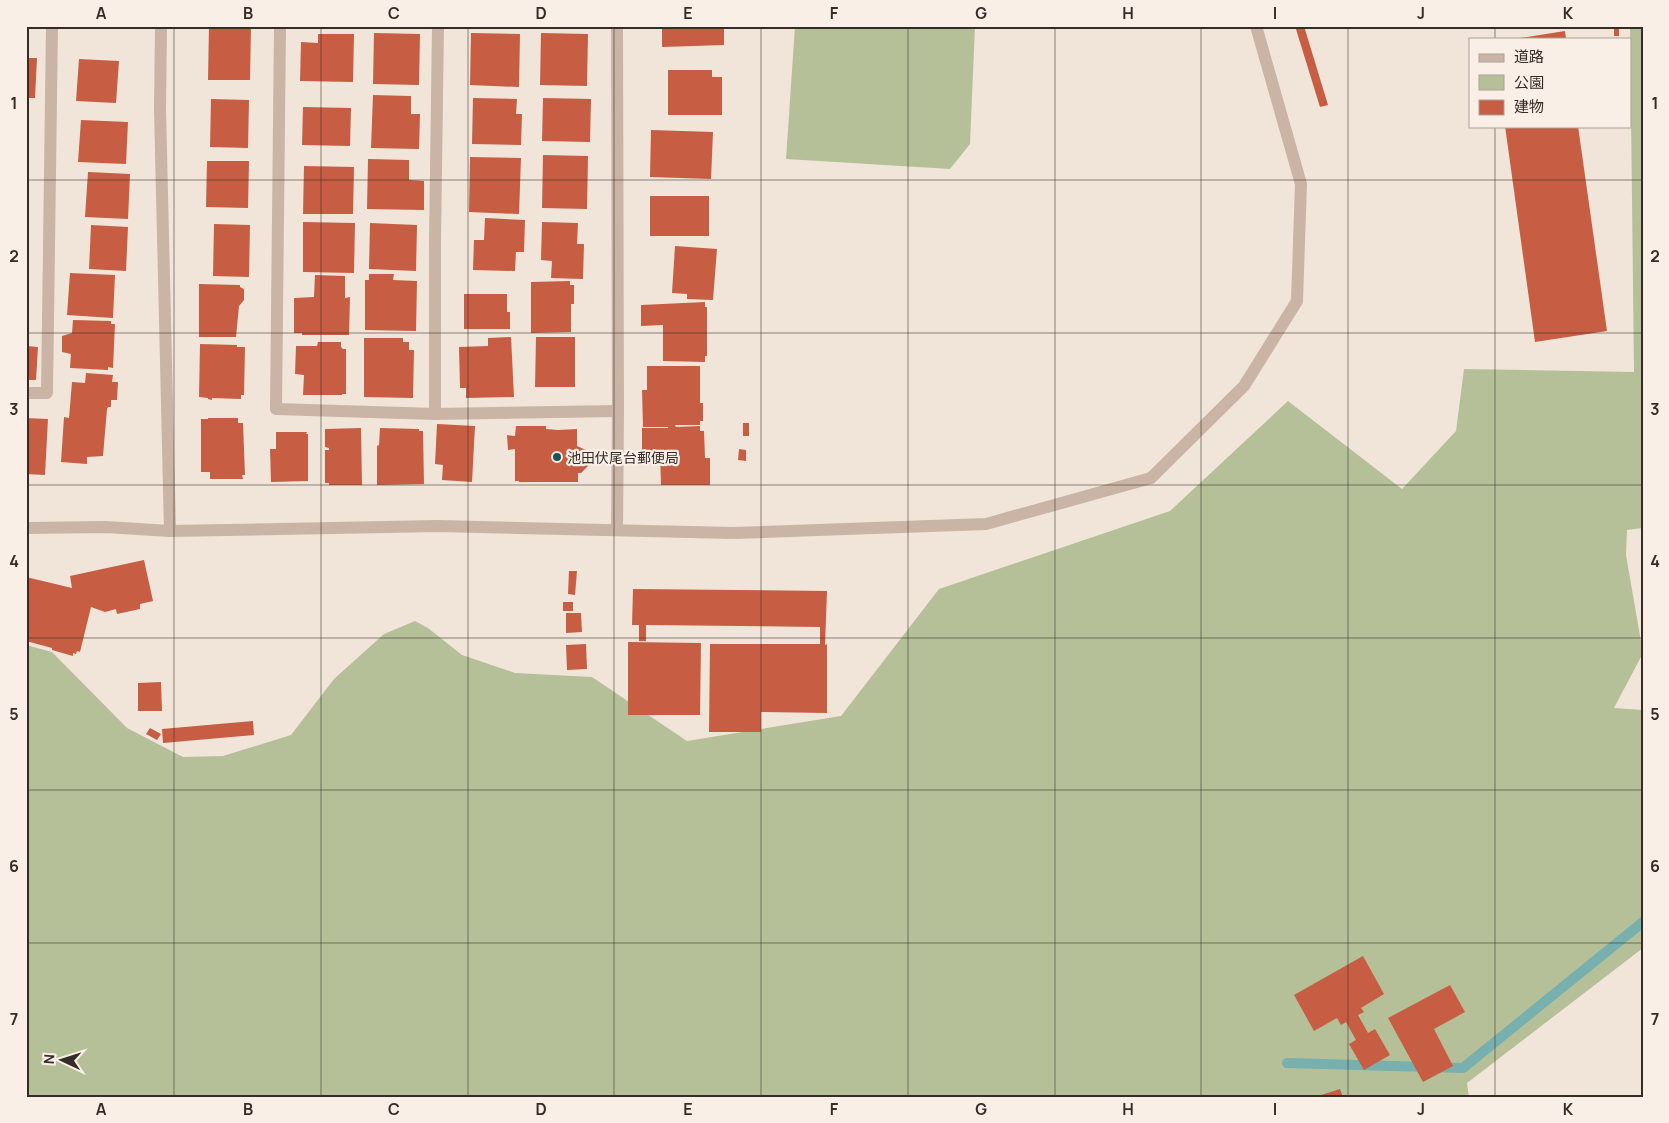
<svg xmlns="http://www.w3.org/2000/svg" width="1669" height="1123" viewBox="0 0 1669 1123" font-family="Manrope,'Noto Sans JP',sans-serif">
<style>
.green{fill:#b5c099}
.lines{fill:none;stroke-linecap:round;stroke-linejoin:round}
.stream{stroke:#78afaf;stroke-width:10}
.building{fill:#c75d42}
.minor{stroke:#c9b4a5;stroke-width:12}
.grid{fill:none;stroke:#352b27;stroke-width:1;stroke-opacity:0.55}
.poi-dot{fill:#1c5557;stroke:#f9efe6;stroke-width:2}
.labels{text-anchor:middle;dominant-baseline:central;stroke-width:4.5;stroke-linejoin:round;paint-order:stroke}
.poi-label{font-size:14px;fill:#352b27;stroke:#f9efe6;text-anchor:start}
.neatline{fill:none;stroke:#352b27;stroke-width:2}
.grid-label{font-size:16px;text-anchor:middle;font-weight:bold;fill:#352b27}
</style>
<rect width="100%" height="100%" fill="#f1e5d9"/>
<g class="green">
<path d="M795 26H975L970 144 950 169 786 159Z"/>
<path d="M1630 26H1643V528L1627 530 1626 555 1643 653 1614 708 1643 710V948L1467 1083 1469 1097H26V645L52 652 127 728 183 757 223 756 291 735 334 679 384 634 415 621 428 628 462 655 515 673 592 677 687 741 841 716 939 589 1170 511 1288 401 1402 489 1456 431 1464 369 1634 372Z"/>
</g>
<g class="lines">
<path class="stream" d="M1287 1063 1463 1068 1643 922"/>
</g>
<g class="building">
<path d="M209 26H251L250 80H208Z"/>
<path d="M662 26H724V45L662 47Z"/>
<path d="M1295 26H1304L1328 105 1320 107Z"/>
<rect x="1614" y="28" width="5" height="8"/>
<path d="M1565 31 1566 39H1520V38Z"/>
<path d="M374 33 420 34 419 85 373 84Z"/>
<path d="M471 33 520 34 519 87 470 85Z"/>
<path d="M541 33 588 34 587 86 540 85Z"/>
<path d="M318 34H354L353 82 300 81 301 42 318 43Z"/>
<path d="M26 58H37L35 98H26Z"/>
<path d="M79 59 119 61 116 103 76 101Z"/>
<path d="M668 70H712V77H722V115H668Z"/>
<path d="M373 95 411 96V114H420L419 149 371 148Z"/>
<path d="M473 98 517 99 516 114H522L521 145 472 144Z"/>
<path d="M543 98 591 99 590 142 542 141Z"/>
<path d="M211 99 249 100 248 148 210 147Z"/>
<path d="M303 107 351 108 350 146 302 145Z"/>
<path d="M81 120 128 122 126 164 78 162Z"/>
<path d="M1505 126H1578L1607 331 1535 342Z"/>
<path d="M651 130 713 132 711 179 650 177Z"/>
<path d="M543 155 588 156 587 209 542 208Z"/>
<path d="M470 157 521 158 519 214 469 212Z"/>
<path d="M368 159 409 160V180L424 181V210L367 209Z"/>
<path d="M207 161H249L248 208 206 207Z"/>
<path d="M304 166 354 167 353 214H303Z"/>
<path d="M88 172 130 174 128 219 85 217Z"/>
<rect x="650" y="196" width="59" height="40"/>
<path d="M485 218 525 220 524 252H516L515 271 473 270 474 240H484Z"/>
<path d="M303 222 355 223 354 273 303 272Z"/>
<path d="M542 222 578 223 577 244H584L583 279 551 278 552 261 541 260Z"/>
<path d="M370 223 417 225 416 271 369 269Z"/>
<path d="M214 224 250 225 249 277 213 276Z"/>
<path d="M91 225 128 227 126 271 89 269Z"/>
<path d="M675 246 717 249 713 300 687 299V294L672 293Z"/>
<path d="M70 273 115 275 113 318 67 315Z"/>
<path d="M369 274H394L393 280 417 281 416 331 365 330V280H369Z"/>
<path d="M315 275 345 276V298L350 297 349 335H302V333H294V298L314 297Z"/>
<path d="M570 281V285H574V304H571V332L531 333V282Z"/>
<path d="M199 284 240 285V287L244 289V300L239 306 236 337H199Z"/>
<path d="M464 294H507V312H510V329H464Z"/>
<path d="M705 302V307H707V356H705V362L663 361V325L641 326V305Z"/>
<path d="M73 320 111 321V324H115L113 368 108 367V370L70 368 71 354 62 352V336L72 333Z"/>
<path d="M511 337 514 397 466 398V388H460L459 347 488 346V338Z"/>
<path d="M536 337H575V387H535Z"/>
<path d="M364 338H403V342H409V350H414L413 398 364 397Z"/>
<path d="M318 342H341V347L343 349H346V394H342V395H303L304 375 295 374 296 346H317Z"/>
<path d="M200 344 237 345V347H245L244 395H241V399L212 398V400L208 399V398L199 397Z"/>
<path d="M26 346 38 347 36 380H26Z"/>
<path d="M647 366H700V403H703V421H700V425H675L676 427 700 426V431H704L705 458H710V485H661L660 452H642V428H668V427H643L642 390H647Z"/>
<path d="M86 373 113 375 112 382H118L117 400H111V407H108L107 409 103 456 87 457V464L61 462 64 417 69 418 72 382 85 383Z"/>
<path d="M26 418 48 419 45 475 26 474Z"/>
<path d="M208 418H238V423H243L245 475H242L243 479H210V472H201V419H208Z"/>
<rect x="743" y="423" width="6" height="13"/>
<path d="M437 424 475 426 472 482 442 480 443 465 435 464Z"/>
<path d="M516 426H546V429L558 430 577 429V446L586 450 590 459 588 466 581 473H578V482H519V481H515V449L508 450 507 435 515 436Z"/>
<path d="M361 428 362 485H329V483H325V450H329V448L325 447V429Z"/>
<path d="M380 428 419 429V431H423L424 484 377 485V446L379 445Z"/>
<path d="M276 432H307L306 434H308V481L271 482 270 449H276Z"/>
<path d="M739 449 746 450V461L738 460Z"/>
<path d="M144 560 153 601 140 604V609L117 614 116 609 105 612 91 607 80 652 77 651 76 654 73 653V656L52 650V648L26 641V577L72 588 70 576Z"/>
<path d="M569 571H577L575 595 568 594Z"/>
<path d="M633 589 827 591 825 645 827 644V713L761 712V732H709L710 644H820V627L646 625V641H639V625H632Z"/>
<rect x="563" y="602" width="10" height="9"/>
<path d="M566 613H581L582 632 566 633Z"/>
<path d="M628 642 701 643 700 715H628Z"/>
<path d="M586 644 587 669 567 670 566 645Z"/>
<path d="M161 682 162 711H138V683Z"/>
<path d="M253 721 254 735 163 743 162 729Z"/>
<path d="M150 728 161 734 157 740 146 734Z"/>
<path d="M1363 956 1384 994 1361 1008 1364 1012 1358 1015 1368 1033 1375 1029 1390 1055 1364 1070 1349 1044 1356 1040 1346 1022 1341 1025 1337 1018 1314 1031 1294 995Z"/>
<path d="M1450 985 1465 1012 1434 1029 1453 1066 1423 1082 1388 1018Z"/>
<path d="M1340 1089 1343 1097H1318V1096Z"/>
</g>
<g class="lines">
<g class="minor">
<path d="M161 26 160 109 170 531"/>
<path d="M280 26 276 409 435 414 618 411"/>
<path d="M26 393H47L52 26"/>
<path d="M435 414V242L438 26"/>
<path d="M26 528 106 527 170 531 438 526 733 533 986 524 1151 478 1244 386 1297 301 1301 184 1256 26"/>
<path d="M617 530 618 411 617 26"/>
</g>
</g>
<path class="grid" d="M174 26V1097M321 26V1097M468 26V1097M614 26V1097M761 26V1097M908 26V1097M1055 26V1097M1201 26V1097M1348 26V1097M1495 26V39M1495 126V1097M26 180H1643M26 333H1643M26 485H1643M26 638H1643M26 790H1643M26 943H1643"/>
<circle class="poi-dot" cx="557" cy="457" r="5"/>
<g class="labels">
<g class="poi-label">
<text x="567" y="457">池田伏尾台郵便局</text>
</g>
</g>
<rect width="1669" height="1123" fill="none" stroke="#f9efe6" stroke-width="55"/>
<rect x="1469" y="38" width="162" height="90" fill="#f9efe6" stroke="#aba19a"/>
<rect x="1479" y="54" width="25" height="8" fill="#c9b4a5" stroke="#aba19a"/>
<text x="1514" y="62" font-size="15" fill="#352b27">道路</text>
<rect x="1479" y="75" width="25" height="15" fill="#b5c099" stroke="#aba19a"/>
<text x="1514" y="88" font-size="15" fill="#352b27">公園</text>
<rect x="1479" y="100" width="25" height="15" fill="#c75d42" stroke="#aba19a"/>
<text x="1514" y="112" font-size="15" fill="#352b27">建物</text>
<g transform="translate(62 1060) rotate(274)" stroke="#f9efe6" stroke-width="4" paint-order="stroke">
<path d="M0-4L9 19L0 12L-9 19Z" fill="#352b27"/>
<text y="-8" font-size="14" font-weight="bold" text-anchor="middle" fill="#352b27">N</text>
</g>
<rect x="28" y="28" width="1614" height="1068" class="neatline"/>
<g class="grid-label">
<text x="101" y="19">A</text>
<text x="248" y="19">B</text>
<text x="394" y="19">C</text>
<text x="541" y="19">D</text>
<text x="688" y="19">E</text>
<text x="834" y="19">F</text>
<text x="981" y="19">G</text>
<text x="1128" y="19">H</text>
<text x="1275" y="19">I</text>
<text x="1421" y="19">J</text>
<text x="1568" y="19">K</text>
<text x="14" y="109">1</text>
<text x="1655" y="109">1</text>
<text x="14" y="262">2</text>
<text x="1655" y="262">2</text>
<text x="14" y="415">3</text>
<text x="1655" y="415">3</text>
<text x="14" y="567">4</text>
<text x="1655" y="567">4</text>
<text x="14" y="720">5</text>
<text x="1655" y="720">5</text>
<text x="14" y="872">6</text>
<text x="1655" y="872">6</text>
<text x="14" y="1025">7</text>
<text x="1655" y="1025">7</text>
<text x="101" y="1115">A</text>
<text x="248" y="1115">B</text>
<text x="394" y="1115">C</text>
<text x="541" y="1115">D</text>
<text x="688" y="1115">E</text>
<text x="834" y="1115">F</text>
<text x="981" y="1115">G</text>
<text x="1128" y="1115">H</text>
<text x="1275" y="1115">I</text>
<text x="1421" y="1115">J</text>
<text x="1568" y="1115">K</text>
</g>
</svg>
